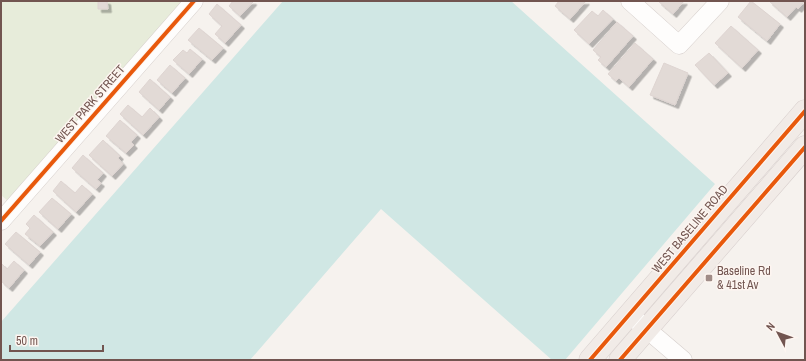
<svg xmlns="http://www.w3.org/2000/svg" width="806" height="361" viewBox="0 0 806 361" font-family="'Archivo Narrow',sans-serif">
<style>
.green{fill:#e7ecda}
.water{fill:#d0e7e4}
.building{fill:#e2dad6;stroke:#ded4d1;filter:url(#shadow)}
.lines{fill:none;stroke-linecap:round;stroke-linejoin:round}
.minor-casing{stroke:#d6cfcc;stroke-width:19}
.major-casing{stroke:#d7cecc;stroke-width:23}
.minor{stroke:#fefdfc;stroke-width:18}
.major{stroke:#f1ebe7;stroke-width:22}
.cycleway-casing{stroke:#fdf5f0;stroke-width:6}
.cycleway{stroke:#e8590c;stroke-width:4}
.poi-dot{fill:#a08c87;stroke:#fdf5f0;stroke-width:1.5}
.labels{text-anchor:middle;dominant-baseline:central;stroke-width:3;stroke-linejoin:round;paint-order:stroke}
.street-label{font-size:12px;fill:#725550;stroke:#fdf5f0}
.poi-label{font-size:12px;fill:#725550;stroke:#fdf5f0;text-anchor:start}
</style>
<defs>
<filter id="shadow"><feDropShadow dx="3.5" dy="3.5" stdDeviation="0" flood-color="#0004"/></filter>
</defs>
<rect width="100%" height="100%" fill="#f6f2ee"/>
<path class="green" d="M1 1H187L8 201 1 195Z"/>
<path class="water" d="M283 1H511L715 184 565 360H552L381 209 250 360H1V322Z"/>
<g class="building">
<path d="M98 1H107L108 9H98Z"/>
<path d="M233 1H253V2L240 16 229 6Z"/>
<path d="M559 1H586L570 19 555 6Z"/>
<path d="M658 1H684L673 14Z"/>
<path d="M751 1 780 24 767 41 738 17Z"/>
<path d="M769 1H805L798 9 796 7 787 17Z"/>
<path d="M217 4 241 25 225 43 215 34 222 26 209 14Z"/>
<path d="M603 10 613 19 589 44 574 30 592 11 598 16Z"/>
<path d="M617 22 633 36 606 67 598 60 601 57 593 50Z"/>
<path d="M731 26 758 50 742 68 715 43Z"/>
<path d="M199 28 223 48 212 60 188 40Z"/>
<path d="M635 43 653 59 629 87 619 78 616 81 608 74Z"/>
<path d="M190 49 202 59 189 74 173 60 183 50 187 53Z"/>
<path d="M709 53 728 73 714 85 695 65Z"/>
<path d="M664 63 688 73 675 105 650 95Z"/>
<path d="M170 65 185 78 172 93 157 80Z"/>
<path d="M150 79 170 97 159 110 139 92Z"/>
<path d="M128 105 142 117 150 108 159 117 143 135 120 114Z"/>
<path d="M120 120 137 135 131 142 134 145 126 153 106 136Z"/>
<path d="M103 140 120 156 118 158 123 164 112 176 89 155Z"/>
<path d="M83 155 103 173 97 180 101 183 96 189 72 168Z"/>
<path d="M61 181 75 193 82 185 92 194 76 212 53 191Z"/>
<path d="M52 198 71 214 58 229 39 212Z"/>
<path d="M34 215 53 232 40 246 25 234 30 228 26 224Z"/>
<path d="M16 232 40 252 29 265 5 244Z"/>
<path d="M14 261 24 270 9 288 1 281V263L7 269Z"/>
</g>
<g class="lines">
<defs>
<g id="minor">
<path d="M630 1 679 45 720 1"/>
<path d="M1 221 194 1"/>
<path d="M636 320 683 360"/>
</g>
<g id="major">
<path d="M590 360 805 111"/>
<path d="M620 360 805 147"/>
</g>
</defs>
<use href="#minor" class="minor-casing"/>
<use href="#major" class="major-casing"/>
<use href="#minor" class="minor"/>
<use href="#major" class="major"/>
<defs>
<g id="cycleway">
<path d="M1 221 194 1"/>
<path d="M590 360 805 111"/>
<path d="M620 360 805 147"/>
</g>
</defs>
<use href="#cycleway" class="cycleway-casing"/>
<use href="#cycleway" class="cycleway"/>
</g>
<rect class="poi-dot" x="705" y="274" width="8" height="8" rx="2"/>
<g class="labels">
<g class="street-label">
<text transform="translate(90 104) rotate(-49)">WEST PARK STREET</text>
<text transform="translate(690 229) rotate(-50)">WEST BASELINE ROAD</text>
</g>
<g class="poi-label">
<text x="717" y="271">Baseline Rd<tspan x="717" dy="14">&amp; 41st Av</tspan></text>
</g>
</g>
<rect width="806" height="361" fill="none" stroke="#725550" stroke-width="4"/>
<g transform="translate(778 333) rotate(311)" stroke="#fdf5f0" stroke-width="3" paint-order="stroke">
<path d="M0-3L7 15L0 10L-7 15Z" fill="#725550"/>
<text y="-6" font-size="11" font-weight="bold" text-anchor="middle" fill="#725550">N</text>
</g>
<path d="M10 345v6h93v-6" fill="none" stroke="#725550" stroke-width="2"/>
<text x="16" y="345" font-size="12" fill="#725550" stroke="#fdf5f0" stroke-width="3" paint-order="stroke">50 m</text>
</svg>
